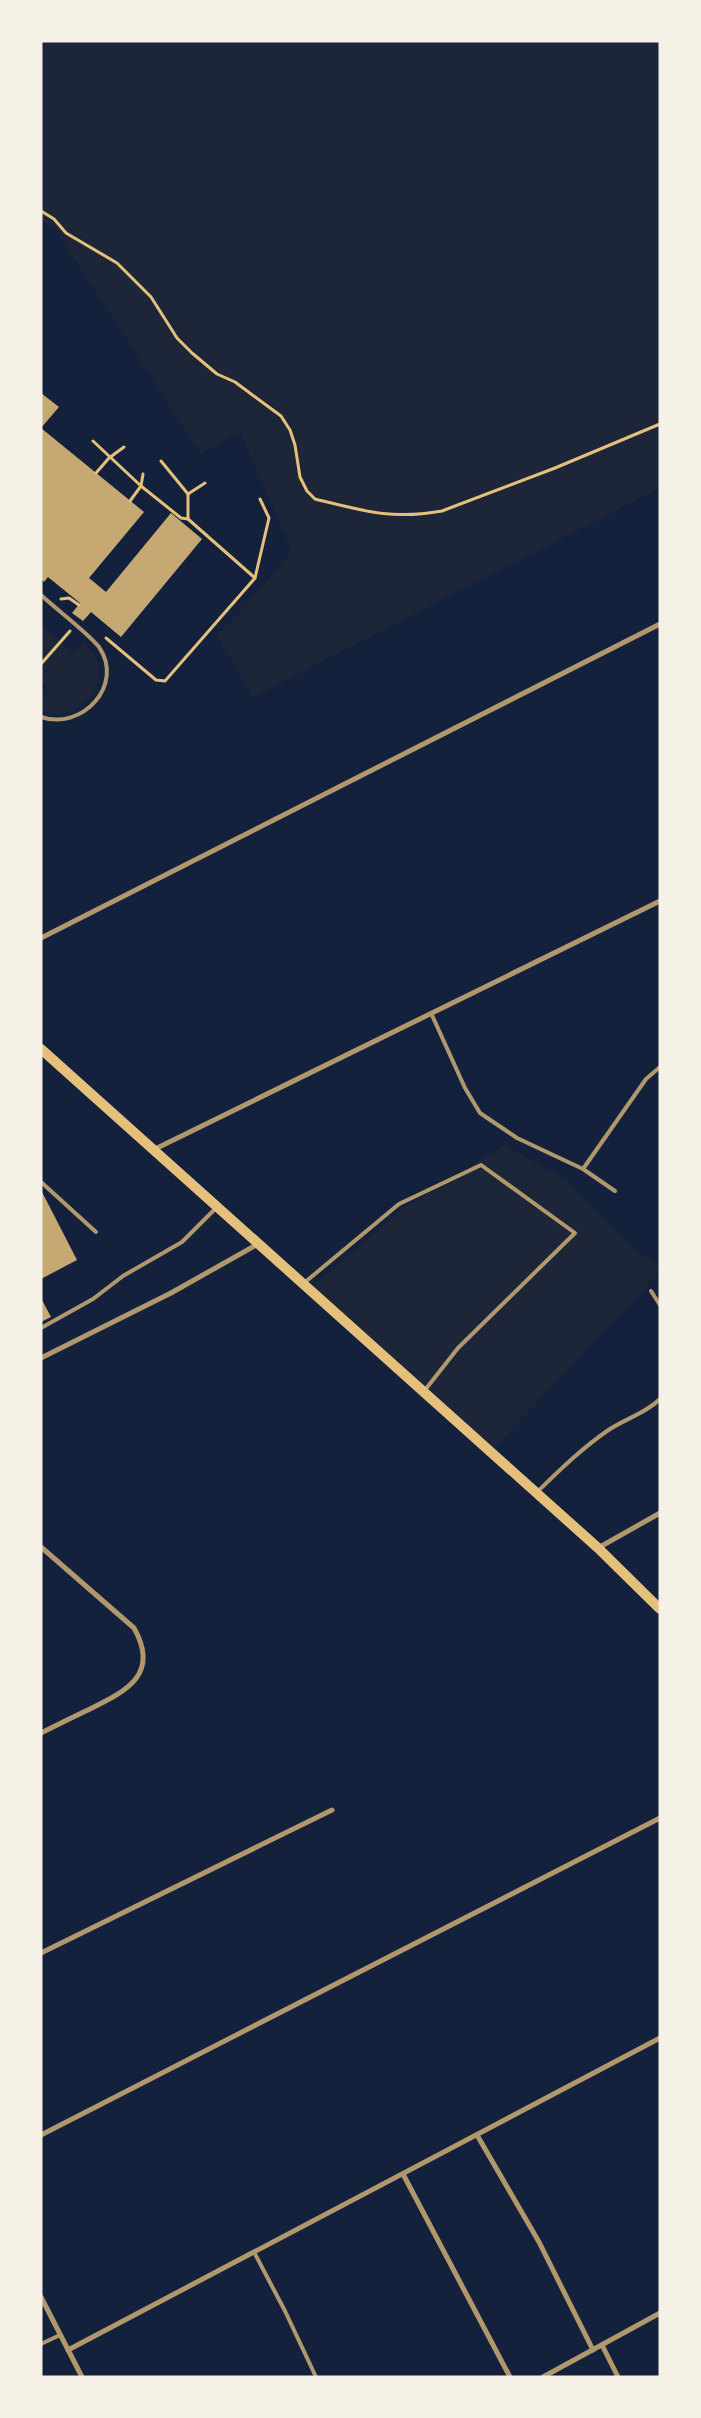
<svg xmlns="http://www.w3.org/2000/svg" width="701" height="2418" viewBox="0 0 701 2418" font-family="Poppins,sans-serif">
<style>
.green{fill:#1d2539}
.building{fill:#c6a872}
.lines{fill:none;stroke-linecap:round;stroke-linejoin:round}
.path{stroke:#e5c07b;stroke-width:3}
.service{stroke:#b1986c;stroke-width:4}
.minor{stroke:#b1986c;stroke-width:5}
.secondary{stroke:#e5c07b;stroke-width:10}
</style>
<rect width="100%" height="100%" fill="#14213d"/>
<g class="green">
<path d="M41 41H660V488L253 697 217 636 248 603 292 551 240 432 201 454 54 227 41 221Z"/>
<path d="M41 625 73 653 83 643C87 647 93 651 96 657 111 687 71 728 41 709V700L50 690 41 682Z"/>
<path d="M505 1145 569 1182 631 1245 660 1269V1272L494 1448 312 1287 405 1207Z"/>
</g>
<g class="building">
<path d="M41 393 59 407 41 428Z"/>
<path d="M41 428 144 512 89 578 106 592 171 513 202 539 121 637 91 612 83 621 72 613 80 603 48 577 44 582 41 579Z"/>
<path d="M41 1190 77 1260 41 1279Z"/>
<path d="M41 1298 51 1317 41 1322Z"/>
</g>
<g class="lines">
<g class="path">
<path d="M41 211 54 219 66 233 117 263 151 297 177 338 192 353 217 374 235 382 281 416 290 430 295 445 300 477 307 491 315 499C364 511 391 520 442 511L555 468 660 424"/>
<path d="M93 441 141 486 181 518 188 519 255 578 165 681 156 680 106 638"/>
<path d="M161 461 188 494 205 483"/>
<path d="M96 473 109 458 124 447"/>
<path d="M188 494V519"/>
<path d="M130 501 141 486 143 474"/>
<path d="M255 578 269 518 260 499"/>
<path d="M61 599 69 598 79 605"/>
<path d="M41 664 70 631"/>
</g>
<g class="service">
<path d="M41 595C56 609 88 633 99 647 125 685 82 731 41 717"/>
<path d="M431 1013 465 1088 480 1113 517 1138 583 1169 615 1191"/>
<path d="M583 1169 646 1079 660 1067"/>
<path d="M41 1182 96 1232"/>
<path d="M304 1283 399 1204 481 1165 575 1233 458 1348 425 1390"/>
<path d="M651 1291 660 1305"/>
<path d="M41 1328 93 1299 123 1276 182 1242 216 1208"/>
<path d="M537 1492C559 1471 581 1449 607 1431 624 1419 645 1414 660 1399"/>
<path d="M254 2252 285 2311 316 2377"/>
<path d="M41 2344 60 2335"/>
</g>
<g class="minor">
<path d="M41 938 660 624"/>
<path d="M153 1150 660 901"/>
<path d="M41 1358 171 1293 258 1244"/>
<path d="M41 1547 134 1628C160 1674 127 1691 90 1709 73 1717 57 1725 41 1733"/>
<path d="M598 1548 660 1513"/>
<path d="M41 1953 332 1810"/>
<path d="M41 2135 660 1818"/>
<path d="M477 2135 539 2242 593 2350"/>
<path d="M403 2174 510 2377"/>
<path d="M41 2297 82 2377"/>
<path d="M602 2345 618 2377"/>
<path d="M68 2350 660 2038"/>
<path d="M543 2377 660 2313"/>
</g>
<path class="secondary" d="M41 1049 598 1548 660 1609"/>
</g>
<rect width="701" height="2418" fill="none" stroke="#f6f1e7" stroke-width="85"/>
</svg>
